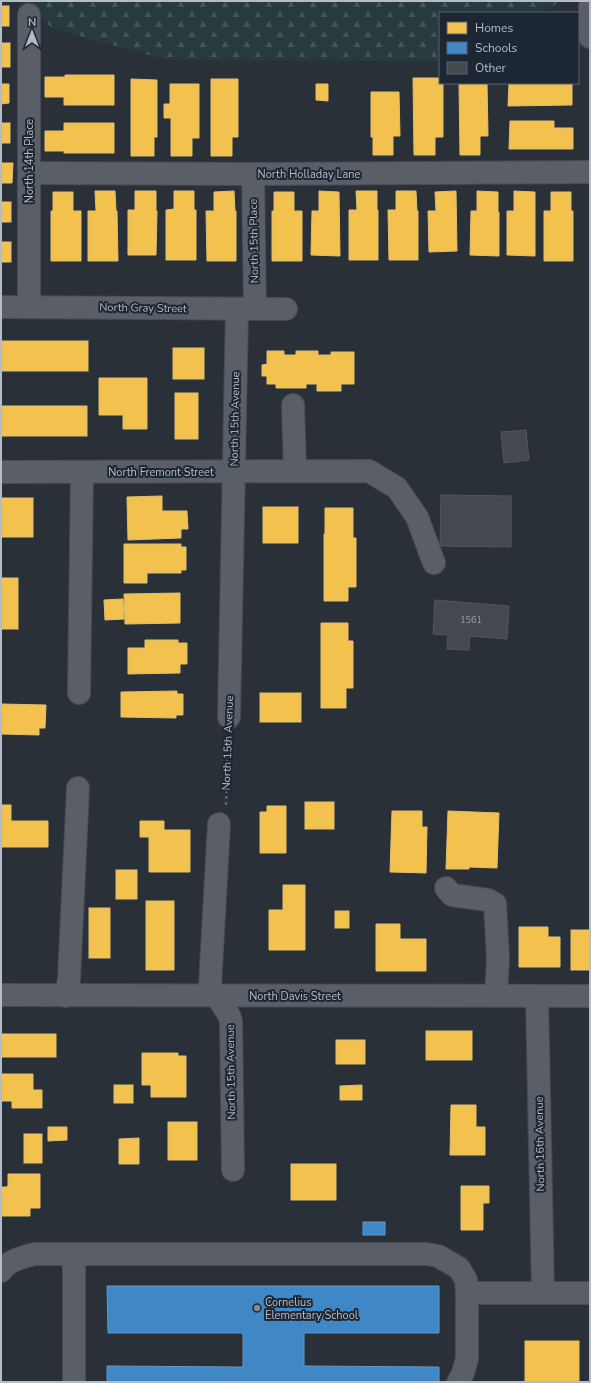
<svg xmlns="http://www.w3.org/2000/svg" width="591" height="1383" viewBox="0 0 591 1383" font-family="'Nunito Sans',sans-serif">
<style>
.forest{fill:url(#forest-firs)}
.homes{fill:#f2c14e;stroke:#dfc073}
.schools{fill:#3f88c5;stroke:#6298c6}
.building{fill:#444950;stroke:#52575f}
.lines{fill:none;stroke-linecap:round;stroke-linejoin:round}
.minor-casing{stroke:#484c53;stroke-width:24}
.path{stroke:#5d636a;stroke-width:2.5;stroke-dasharray:3 3;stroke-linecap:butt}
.minor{stroke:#5a5e66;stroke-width:22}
.poi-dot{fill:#848b96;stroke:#1d2633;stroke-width:1.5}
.labels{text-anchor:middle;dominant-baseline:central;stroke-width:4;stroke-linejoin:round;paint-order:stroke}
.number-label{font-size:9px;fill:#989fab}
.street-label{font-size:11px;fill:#b4bcc9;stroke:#1d2633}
.poi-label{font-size:11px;fill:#b4bcc9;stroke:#1d2633;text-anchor:start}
</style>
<defs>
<pattern id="forest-firs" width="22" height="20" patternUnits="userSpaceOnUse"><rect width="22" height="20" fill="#273a3e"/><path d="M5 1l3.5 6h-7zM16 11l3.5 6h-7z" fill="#445559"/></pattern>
</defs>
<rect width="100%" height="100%" fill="#2a3038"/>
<path class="forest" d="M17 1H562L538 13H440V61L167 60 54 29Z"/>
<g class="homes">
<rect x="1" y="6" width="8" height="20"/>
<rect x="1" y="43" width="9" height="24"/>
<path d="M65 75H114V105H64V97H45V77H65Z"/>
<path d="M413 78H440V83H443V137H435V155H414Z"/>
<path d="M131 79 157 80V137H154V156H131Z"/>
<path d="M211 79H238V137H232V156H211Z"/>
<path d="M459 83H487L488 136H480V155H460Z"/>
<path d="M509 83 572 84V105L508 106Z"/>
<path d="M1 84H9V103L1 104Z"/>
<path d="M170 84H199V138H192V156H171V118H164V104H170Z"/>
<path d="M316 84H328V101L316 100Z"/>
<path d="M371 92H399L400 136H393V155H373V137H371Z"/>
<path d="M510 121H554V128H573V149H509Z"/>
<rect x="1" y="123" width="9" height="20"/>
<path d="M64 123H114V153H64V151H45V131H64Z"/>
<path d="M1 163H13L12 183H1Z"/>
<path d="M95 191H115L116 211H117L118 261H88V211H96Z"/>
<path d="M135 191H156V211H157L156 255H128V210H135Z"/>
<path d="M174 191H194V210H196V260H166V210L174 209Z"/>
<path d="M234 191 235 211H236V261H207L206 211H214V192Z"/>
<path d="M319 191 339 192 340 256 311 255 312 211H319Z"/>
<path d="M356 191H377V210H378V260H349V210H357Z"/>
<path d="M396 191H416L417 211H418V260H389L388 210H396Z"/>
<path d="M456 191 457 251 429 252 428 211H436L435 192Z"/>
<path d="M477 191 498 192V212H499V256L470 255 471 211H477Z"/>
<path d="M514 191 535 192V256L507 255V211H514Z"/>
<path d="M53 192H73V211H81V261H51V211H53Z"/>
<path d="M274 192H294V211H302V261H272V211H274Z"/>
<path d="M551 192H571V211H573V261H544V211H551Z"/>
<rect x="1" y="202" width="10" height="20"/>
<rect x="1" y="242" width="10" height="20"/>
<rect x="1" y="341" width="87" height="30"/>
<rect x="173" y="348" width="31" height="31"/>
<path d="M267 351H284V355H296V351H318V355H331V352H354V384H341V391H317V384H306V388H276V384H267V376H262V365L267 364Z"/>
<path d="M99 378H147V429H123V415H99Z"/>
<rect x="175" y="393" width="23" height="46"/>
<rect x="1" y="406" width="86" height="30"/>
<path d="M162 496V511H187L188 529H181V538L128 540 127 497Z"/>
<rect x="1" y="498" width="32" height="39"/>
<rect x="263" y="507" width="35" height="36"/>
<path d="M325 508H353V538H356V587H348V601H324V534H325Z"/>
<path d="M124 544H181V547H186V570H181V573H147V583H124Z"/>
<rect x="1" y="578" width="17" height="51"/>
<path d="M180 593V623L125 624 124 594Z"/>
<path d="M123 599 124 619 105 620 104 600Z"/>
<path d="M321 623H348V641H353V688H346V708H321Z"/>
<path d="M145 640H178V643H187V664H180V673L128 674V648H145Z"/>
<path d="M177 691V694H183V715H176V718L121 717V692Z"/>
<rect x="260" y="693" width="41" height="29"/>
<path d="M1 704 46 705 45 728H39V735L1 734Z"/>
<rect x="305" y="802" width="29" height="27"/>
<path d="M1 805H11V821H48V847H1Z"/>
<path d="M267 806H286V853H260V812H267Z"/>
<path d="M392 811H422V827H427L426 873 390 872Z"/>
<path d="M448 811 499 813 497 868 469 867V869H446Z"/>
<path d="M140 821H164V830H190V872H149V837H140Z"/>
<rect x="116" y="870" width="21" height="29"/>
<path d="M283 885H305V950H269V910H283Z"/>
<rect x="146" y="901" width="28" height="69"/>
<rect x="89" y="908" width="21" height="50"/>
<rect x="335" y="911" width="14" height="17"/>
<path d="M376 924H400V939H426V971H376Z"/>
<path d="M519 927H548V937H560V967H519Z"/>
<rect x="571" y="930" width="19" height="40"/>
<rect x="426" y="1031" width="46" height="29"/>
<rect x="1" y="1034" width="55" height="23"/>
<rect x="336" y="1040" width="29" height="24"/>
<path d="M142 1053H178V1056H186V1097H151V1085H142Z"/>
<path d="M1 1074H33V1090H42V1108H12V1101H1Z"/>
<rect x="114" y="1085" width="19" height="18"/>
<path d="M362 1085V1100H340V1086Z"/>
<path d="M451 1105H476V1127H485V1155H450Z"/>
<rect x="168" y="1122" width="29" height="38"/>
<path d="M48 1127H67V1140L48 1141Z"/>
<rect x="24" y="1134" width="18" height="29"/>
<path d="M139 1138V1164H119V1139Z"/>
<rect x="291" y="1164" width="45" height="36"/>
<path d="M8 1174H40V1208H30V1216H1V1187H6L8 1186Z"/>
<path d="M461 1186H489V1203H483V1230H461Z"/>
<path d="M525 1341H579V1381L525 1382Z"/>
</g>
<g class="schools">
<rect x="363" y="1222" width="22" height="13"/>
<path d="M107 1286H439V1333H304V1366L439 1367V1382H107V1366L243 1367V1333H108Z"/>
</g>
<g class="building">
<path d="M526 430 529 460 504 463 501 432Z"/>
<path d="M441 495 511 496V547L440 546Z"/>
<path d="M435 600 509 606 507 639 470 636 469 650 447 649 448 635 433 634Z"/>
</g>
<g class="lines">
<defs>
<g id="minor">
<path d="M590 6V37"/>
<path d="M29 15V307"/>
<path d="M29 173 253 174 590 172"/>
<path d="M253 174 255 309"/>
<path d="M1 307 286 309"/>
<path d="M293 405 295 471"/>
<path d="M1 472 369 471 397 488 417 517 434 563"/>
<path d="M79 693 82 472"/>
<path d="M229 717 237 309"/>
<path d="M219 824 210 986 229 1015 231 1021 233 1170"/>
<path d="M446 888 452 895 488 900 495 904 498 958 496 996"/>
<path d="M1 995 590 996"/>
<path d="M66 996 69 979 78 788"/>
<path d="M537 996 543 1293"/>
<path d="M1 1271C9 1260 23 1257 35 1254H426L438 1256 459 1268 466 1280 467 1293V1359L463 1373 458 1382"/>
<path d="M467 1293H590"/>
<path d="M74 1382V1254"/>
</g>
</defs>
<use href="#minor" class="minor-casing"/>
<path class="path" d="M226 805 228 738"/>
<use href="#minor" class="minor"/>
</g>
<circle class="poi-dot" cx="257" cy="1308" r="4"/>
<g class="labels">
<g class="number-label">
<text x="471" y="620">1561</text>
</g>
<g class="street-label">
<text transform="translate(29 161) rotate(-90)">North 14th Place</text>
<text x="309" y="174">North Holladay Lane</text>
<text transform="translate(254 241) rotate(-91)">North 15th Place</text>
<text transform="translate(143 308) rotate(1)">North Gray Street</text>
<text transform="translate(235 419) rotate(-89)">North 15th Avenue</text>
<text x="161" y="472">North Fremont Street</text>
<text transform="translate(228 743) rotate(-88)">North 15th Avenue</text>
<text x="295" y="996">North Davis Street</text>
<text transform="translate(231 1072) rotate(-91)">North 15th Avenue</text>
<text transform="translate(540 1144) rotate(-91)">North 16th Avenue</text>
</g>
<g class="poi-label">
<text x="265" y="1302">Cornelius<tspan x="265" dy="13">Elementary School</tspan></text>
</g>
</g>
<rect width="591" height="1383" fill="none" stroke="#b4bcc9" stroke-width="4"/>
<rect x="439" y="12" width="140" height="72" fill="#1d2633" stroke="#59626f"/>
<rect x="447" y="22" width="20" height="12" fill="#f2c14e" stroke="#59626f"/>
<text x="475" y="32" font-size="12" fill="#b4bcc9">Homes</text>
<rect x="447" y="42" width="20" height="12" fill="#3f88c5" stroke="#59626f"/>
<text x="475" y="52" font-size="12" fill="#b4bcc9">Schools</text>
<rect x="447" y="62" width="20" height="12" fill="#444950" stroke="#59626f"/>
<text x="475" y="72" font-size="12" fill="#b4bcc9">Other</text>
<g transform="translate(32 32)" stroke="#1d2633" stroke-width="3" paint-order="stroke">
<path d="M0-3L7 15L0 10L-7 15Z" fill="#b4bcc9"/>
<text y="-6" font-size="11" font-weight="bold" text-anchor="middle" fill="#b4bcc9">N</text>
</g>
</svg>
